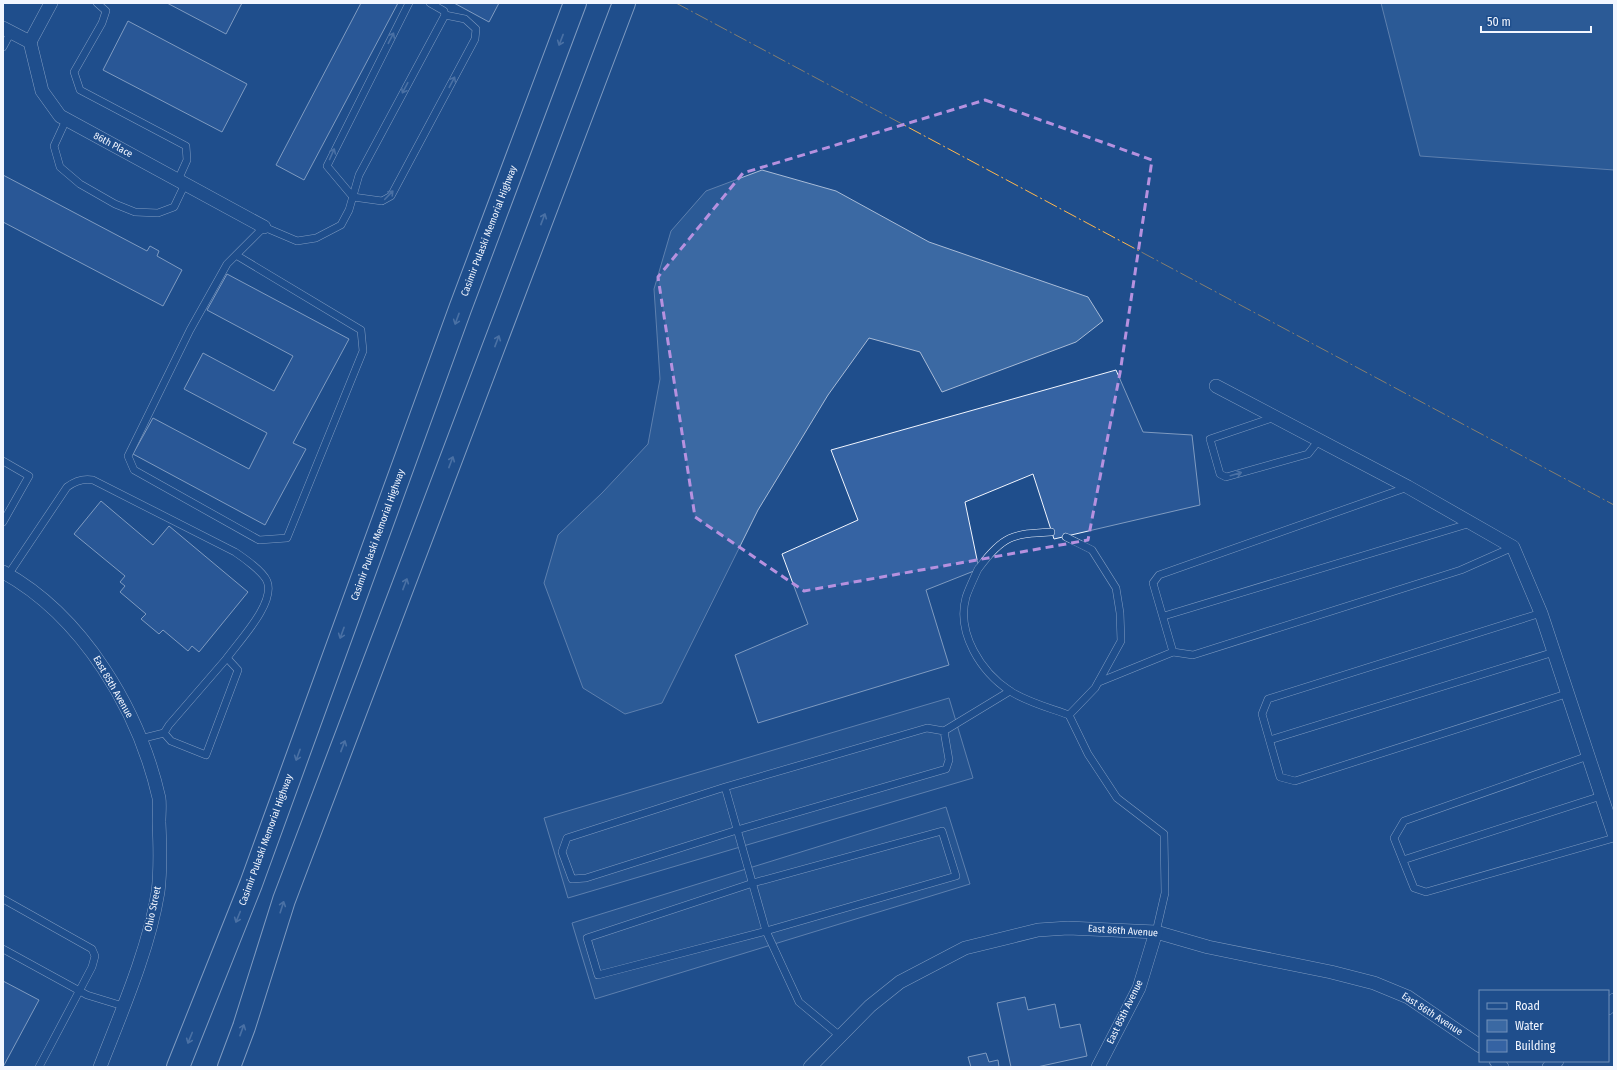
<svg xmlns="http://www.w3.org/2000/svg" width="1617" height="1070" viewBox="0 0 1617 1070" font-family="'Fira Sans Condensed',sans-serif">
<style>
.parking{fill:#305b95;stroke:#a8bbd7}
.water{fill:#3b69a3;stroke:#a8bbd7}
.building{fill:#3563a3;stroke:#f2f6ff}
.lines{fill:none;stroke-linecap:round;stroke-linejoin:round}
.lane-casing{stroke:#f2f6ff;stroke-width:8}
.street-casing{stroke:#f2f6ff;stroke-width:14}
.highway-casing{stroke:#f2f6ff;stroke-width:24}
.lane{stroke:#1f4e8c;stroke-width:7}
.street{stroke:#1f4e8c;stroke-width:13}
.highway{stroke:#1f4e8c;stroke-width:22}
.power{stroke:#ffb74d;stroke-width:1;stroke-dasharray:14 3 2 3;stroke-linecap:butt}
.oneway{stroke:#7e9ac0}
.marked{fill:none;stroke:#b691df;stroke-width:3;stroke-dasharray:8 5;stroke-linejoin:round}
.labels{text-anchor:middle;dominant-baseline:central;stroke-width:3;stroke-linejoin:round;paint-order:stroke}
.street-label{font-size:10px;fill:#f2f6ff;stroke:#1f4e8c}
</style>
<rect width="100%" height="100%" fill="#1f4e8c"/>
<g class="parking">
<path d="M949 698 973 778 568 898 544 818Z"/>
<path d="M946 807 970 884 595 999 572 923Z"/>
</g>
<g class="water">
<path d="M1381 3H1614V170L1420 156Z"/>
<path d="M762 170 836 191 929 242 1088 297 1103 321 1076 342 942 392 920 352 869 338 828 395 758 510 662 703 625 714 583 688 544 583 558 535 602 493 648 444 660 379 654 289 671 231 706 191Z"/>
</g>
<g class="building">
<path d="M167 3H242L226 34Z"/>
<path d="M361 3H398L304 180 276 165Z"/>
<path d="M454 3H499L489 22Z"/>
<path d="M128 21 247 84 222 132 103 70Z"/>
<path d="M3 175 147 251 150 246 159 251 157 256 182 270 163 306 3 222Z"/>
<path d="M227 274 349 339 293 443 306 449 265 525 133 454 153 418 249 469 267 433 184 389 203 353 274 391 293 356 207 310Z"/>
<path d="M1116 370 1143 432 1192 435 1200 505 1054 539 1033 474 965 502 979 569 926 590 949 665 758 723 735 655 808 624 782 554 858 520 831 450Z"/>
<path d="M101 501 153 545 169 526 248 592 199 652 192 646 188 651 163 630 159 634 141 619 146 614 120 592 125 586 120 582 125 576 74 534Z"/>
<path d="M3 981 39 1000 3 1067Z"/>
<path d="M1025 997 1028 1010 1055 1004 1060 1028 1080 1024 1087 1056 1037 1067H1011L997 1003Z"/>
<path d="M986 1053 989 1062 998 1060 999 1067H971L968 1057Z"/>
</g>
<g class="lines">
<defs>
<g id="lane">
<path d="M97 3 106 11 102 23 74 72 80 90 186 146 187 160 178 180"/>
<path d="M409 3 327 166 353 197 382 201 391 196 475 39 476 29 465 19 445 15"/>
<path d="M3 47 11 32"/>
<path d="M66 120 54 146 60 167 80 184 115 204 135 212 158 213 174 207 185 184"/>
<path d="M236 255 361 330 363 351 287 538 259 540 134 470 128 456 190 330 227 264 264 227 297 241 316 238 341 225 349 210 359 175 445 15 444 11 430 3"/>
<path d="M1275 417 1210 439 1220 474 1226 477 1308 454 1319 440"/>
<path d="M3 461 29 476 3 522"/>
<path d="M1408 487 1159 575 1153 583 1173 652 1193 655 1461 570 1513 547"/>
<path d="M979 568C1003 535 1013 534 1051 532"/>
<path d="M978 569C974 578 969 588 966 597 956 633 981 672 1010 691 1027 702 1050 708 1069 715L1095 688 1121 641 1120 613 1116 588 1092 550 1066 537"/>
<path d="M8 575 67 487C75 481 83 478 93 480L235 552C244 558 263 572 267 581 276 603 239 641 227 658"/>
<path d="M1541 613 1268 699 1262 714 1280 777 1295 781 1569 693"/>
<path d="M1164 616 1471 523"/>
<path d="M1099 682 1173 652"/>
<path d="M1069 715 1088 754 1117 798 1164 834 1165 893 1156 932"/>
<path d="M944 731 1010 691"/>
<path d="M140 739 164 733 171 741 206 755 238 670 227 658 169 725 164 733"/>
<path d="M1270 740 1554 652"/>
<path d="M1588 756 1404 821 1394 838 1414 888 1426 892 1614 838"/>
<path d="M725 787 927 728 944 731 949 760 946 769 737 830 586 878 572 879 562 852 567 838 725 787 766 931 799 1002 840 1036"/>
<path d="M942 831 956 876 766 931 598 975 587 938 753 883Z"/>
<path d="M1403 860 1601 796"/>
<path d="M3 899 92 949 95 956 92 967 39 1067"/>
<path d="M3 949 87 995 123 1006"/>
</g>
<g id="street">
<path d="M3 28 30 42 42 91 60 116 264 227"/>
<path d="M30 42 51 3"/>
<path d="M1216 386 1408 487 1513 547 1541 613 1614 834"/>
<path d="M3 572C83 616 139 710 159 798 160 805 159 814 159 822 160 844 161 869 158 892 149 949 121 1013 100 1067"/>
<path d="M1608 1008 1614 1000"/>
<path d="M1496 1061 1502 1067"/>
<path d="M810 1067 870 1006 900 982 965 948 1038 930 1068 928 1156 932 1208 947 1331 972 1374 983 1408 997 1480 1046"/>
<path d="M1098 1067 1139 988 1156 932"/>
<path d="M1549 1067 1557 1061"/>
</g>
<g id="highway">
<path d="M178 1067 251 884 460 309 575 3"/>
<path d="M229 1067 244 1027 284 900 624 3"/>
</g>
</defs>
<use href="#lane" class="lane-casing"/>
<use href="#street" class="street-casing"/>
<use href="#highway" class="highway-casing"/>
<use href="#lane" class="lane"/>
<use href="#street" class="street"/>
<use href="#highway" class="highway"/>
<path class="power" d="M676 3 1614 505"/>
</g>
<defs><path id="oneway-shaft" d="M-6 0H5M1.5-3L5.5 0L1.5 3" fill="none" stroke-width="1.6" stroke-linecap="round" stroke-linejoin="round"/></defs>
<g class="oneway">
<use href="#oneway-shaft" transform="translate(391 38) rotate(-63)"/>
<use href="#oneway-shaft" transform="translate(561 40) rotate(111)"/>
<use href="#oneway-shaft" transform="translate(452 82) rotate(-62)"/>
<use href="#oneway-shaft" transform="translate(405 88) rotate(118)"/>
<use href="#oneway-shaft" transform="translate(332 154) rotate(-66)"/>
<use href="#oneway-shaft" transform="translate(389 195) rotate(-46)"/>
<use href="#oneway-shaft" transform="translate(543 219) rotate(-69)"/>
<use href="#oneway-shaft" transform="translate(457 319) rotate(110)"/>
<use href="#oneway-shaft" transform="translate(497 341) rotate(-69)"/>
<use href="#oneway-shaft" transform="translate(451 462) rotate(-69)"/>
<use href="#oneway-shaft" transform="translate(1236 474) rotate(-16)"/>
<use href="#oneway-shaft" transform="translate(405 584) rotate(-69)"/>
<use href="#oneway-shaft" transform="translate(342 633) rotate(110)"/>
<use href="#oneway-shaft" transform="translate(343 746) rotate(-69)"/>
<use href="#oneway-shaft" transform="translate(298 755) rotate(110)"/>
<use href="#oneway-shaft" transform="translate(282 907) rotate(-72)"/>
<use href="#oneway-shaft" transform="translate(238 917) rotate(112)"/>
<use href="#oneway-shaft" transform="translate(242 1030) rotate(-70)"/>
<use href="#oneway-shaft" transform="translate(190 1038) rotate(112)"/>
</g>
<path d="M0 0H1617V1070H0ZM985 100 1152 160 1120 373 1088 540 804 591 695 517 658 277 743 173Z" fill="#1f4e8c" fill-opacity=".55" fill-rule="evenodd"/>
<path class="marked" d="M985 100 1152 160 1120 373 1088 540 804 591 695 517 658 277 743 173Z"/>
<g class="labels">
<g class="street-label">
<text transform="translate(113 145) rotate(28)">86th Place</text>
<text transform="translate(489 231) rotate(-69)">Casimir Pulaski Memorial Highway</text>
<text transform="translate(378 535) rotate(-70)">Casimir Pulaski Memorial Highway</text>
<text transform="translate(113 687) rotate(60)">East 85th Avenue</text>
<text transform="translate(266 840) rotate(-70)">Casimir Pulaski Memorial Highway</text>
<text transform="translate(153 909) rotate(-78)">Ohio Street</text>
<text transform="translate(1123 931) rotate(4)">East 86th Avenue</text>
<text transform="translate(1125 1012) rotate(-64)">East 85th Avenue</text>
<text transform="translate(1432 1014) rotate(33)">East 86th Avenue</text>
</g>
</g>
<rect width="1617" height="1070" fill="none" stroke="#f2f6ff" stroke-width="8"/>
<rect x="1479" y="990" width="130" height="72" fill="#1f4e8c" stroke="#7391ba"/>
<rect x="1487" y="1003" width="20" height="6" fill="#1f4e8c" stroke="#7391ba"/>
<text x="1515" y="1010" font-size="12" fill="#f2f6ff">Road</text>
<rect x="1487" y="1020" width="20" height="12" fill="#3b69a3" stroke="#7391ba"/>
<text x="1515" y="1030" font-size="12" fill="#f2f6ff">Water</text>
<rect x="1487" y="1040" width="20" height="12" fill="#3563a3" stroke="#7391ba"/>
<text x="1515" y="1050" font-size="12" fill="#f2f6ff">Building</text>
<path d="M1481 26v6h110v-6" fill="none" stroke="#f2f6ff" stroke-width="2"/>
<text x="1487" y="26" font-size="12" fill="#f2f6ff" stroke="#1f4e8c" stroke-width="3" paint-order="stroke">50 m</text>
</svg>
